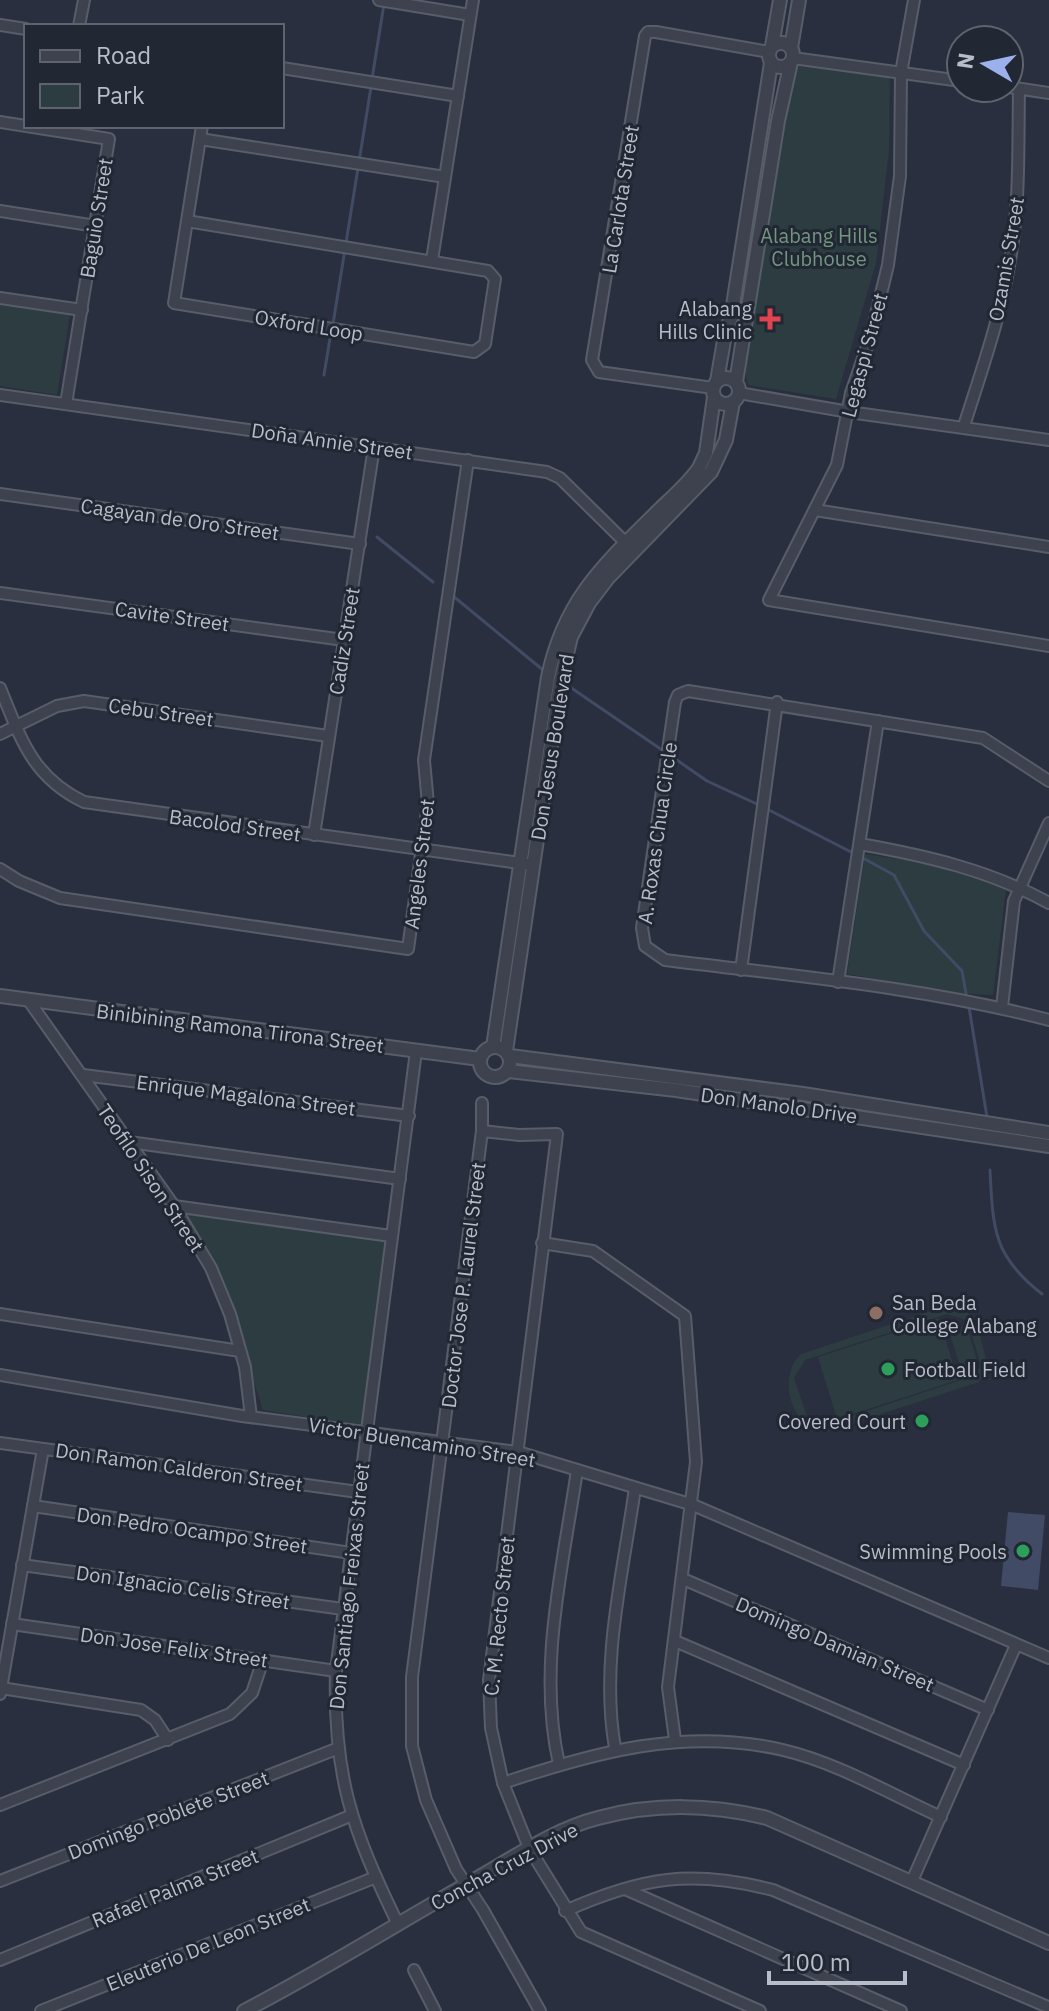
<svg xmlns="http://www.w3.org/2000/svg" width="1049" height="2011" viewBox="0 0 1049 2011" font-family="'IBM Plex Sans',sans-serif">
<style>
.green{fill:#2c3c40;fill-rule:evenodd}
.water{fill:#414b65}
.lines{fill:none;stroke-linecap:round;stroke-linejoin:round}
.stream{stroke:#414b65;stroke-width:3}
.minor-casing{stroke:#575d69;stroke-width:14}
.tertiary-casing{stroke:#575d69;stroke-width:16}
.minor{stroke:#3d424e;stroke-width:10}
.tertiary{stroke:#3d424e;stroke-width:12}
.health-dot{fill:#e0444e;stroke:#212733;stroke-width:3}
.education-dot{fill:#8d6e63;stroke:#212733;stroke-width:3}
.leisure-dot{fill:#2e9e5b;stroke:#212733;stroke-width:3}
.labels{text-anchor:middle;dominant-baseline:central;stroke-width:6;stroke-linejoin:round;paint-order:stroke}
.street-label{font-size:20px;fill:#b9bdc9;stroke:#212733}
.park-label{font-size:20px;fill:#739680;stroke:#212733}
.poi-label{font-size:20px;fill:#b9bdc9;stroke:#212733;text-anchor:end}
</style>
<rect width="100%" height="100%" fill="#292f3e"/>
<g class="green">
<path d="M796 56 890 70 889 150 876 263 836 399 748 385 744 366 786 69Z"/>
<path d="M0 304 70 315 57 395 0 386Z"/>
<path d="M865 854 930 864 1006 889 993 995 957 993 847 974Z"/>
<path d="M187 1214 389 1237 361 1426 263 1410 227 1299Z"/>
<path d="M949 1305C978 1305 981 1343 988 1366L979 1382 826 1432C792 1431 776 1376 801 1354ZM947 1314 967 1320 981 1365 976 1375 825 1425 807 1417 794 1378 805 1360Z"/>
<path d="M939 1318 958 1380 837 1419 818 1357Z"/>
<path d="M966 1325 977 1360 960 1366 949 1331Z"/>
</g>
<path class="water" d="M1008 1512 1045 1515 1038 1590 1001 1586Z"/>
<g class="lines">
<g class="stream">
<path d="M372 79 384 4"/>
<path d="M333 324 371 87"/>
<path d="M324 375 331 332"/>
<path d="M377 537 433 582"/>
<path d="M453 596 543 670"/>
<path d="M567 685 665 752"/>
<path d="M671 756 707 781 759 805"/>
<path d="M765 808 855 854"/>
<path d="M861 857 894 875 924 931 962 971 967 999"/>
<path d="M969 1007 987 1117"/>
<path d="M990 1170C993 1229 993 1256 1042 1294"/>
</g>
<defs>
<g id="minor">
<path d="M379 0 470 15"/>
<path d="M914 0 901 73 900 176 888 265 871 335 851 393 837 465 769 600 1049 646"/>
<path d="M0 25 26 29"/>
<path d="M79 26 84 0"/>
<path d="M793 58 961 81"/>
<path d="M282 68 458 96"/>
<path d="M1009 87 1049 93"/>
<path d="M0 122 109 139 66 404"/>
<path d="M200 139 445 177"/>
<path d="M0 211 96 226"/>
<path d="M187 221 488 271 495 279 485 344 474 352 174 303 202 126"/>
<path d="M432 260 473 0"/>
<path d="M0 298 82 310"/>
<path d="M713 388 599 372 592 360 645 36 648 32H656L769 52"/>
<path d="M739 393 849 412 1049 440"/>
<path d="M0 395 547 472 560 478 630 547"/>
<path d="M964 426C982 369 1002 313 1011 254 1020 199 1018 144 1019 89"/>
<path d="M0 494 360 544"/>
<path d="M815 510 1049 547"/>
<path d="M0 593 344 640"/>
<path d="M0 688C21 739 32 777 84 802L527 864"/>
<path d="M0 734 57 706 84 701 328 736"/>
<path d="M1049 781 983 738 688 691 678 695 675 702 642 928 645 946 665 960C793 976 924 987 1049 1020"/>
<path d="M314 835 374 447"/>
<path d="M860 844C927 856 989 870 1049 903"/>
<path d="M0 869 19 881 60 898 408 949 428 804 424 760 468 460"/>
<path d="M741 970 777 702"/>
<path d="M838 982 878 721"/>
<path d="M29 1001 174 1206 211 1268 230 1314 245 1367 251 1417"/>
<path d="M1002 1007 1014 901 1049 823"/>
<path d="M83 1075 409 1116"/>
<path d="M482 1103V1131L412 1677V1746L426 1800 456 1869 483 1910 540 2011"/>
<path d="M482 1131 519 1135 557 1134 489 1680 491 1728 503 1783 529 1848 581 1932 760 2011"/>
<path d="M129 1142 400 1179"/>
<path d="M174 1206 391 1236"/>
<path d="M542 1243 593 1251 685 1316 696 1462 668 1687 675 1740"/>
<path d="M0 1314 240 1351"/>
<path d="M0 1375 242 1416 518 1452 693 1505 1049 1658"/>
<path d="M0 1443 358 1492"/>
<path d="M33 1506 351 1553"/>
<path d="M22 1565 343 1609"/>
<path d="M683 1579 988 1710"/>
<path d="M12 1624 336 1671"/>
<path d="M675 1641 964 1765"/>
<path d="M1 1688 141 1710 155 1720 168 1740"/>
<path d="M0 1694 43 1449"/>
<path d="M615 1748C600 1662 623 1574 635 1488"/>
<path d="M559 1764C537 1667 563 1567 577 1470"/>
<path d="M503 1783C596 1752 685 1727 783 1750 838 1763 890 1794 941 1817"/>
<path d="M0 1805 230 1714 252 1693 263 1660"/>
<path d="M0 1881 336 1749"/>
<path d="M912 1881 1016 1645"/>
<path d="M625 1889 901 2011"/>
<path d="M565 1911C642 1877 691 1869 773 1890L1048 2007"/>
<path d="M397 1922C352 1829 333 1776 336 1671L416 1051"/>
<path d="M0 1960 350 1816"/>
<path d="M414 1970 435 2011"/>
<path d="M41 2011 376 1877"/>
</g>
<g id="tertiary">
<circle cx="781" cy="55" r="12"/>
<path d="M772 46 780 0"/>
<path d="M791 48 799 0"/>
<circle cx="726" cy="391" r="13"/>
<path d="M717 381 726 329 731 318 771 63"/>
<path d="M736 382 778 121 791 62"/>
<path d="M0 996 480 1059"/>
<circle cx="495" cy="1062" r="15"/>
<path d="M493 1047 548 677C564 601 602 566 656 513 670 499 687 485 699 468L706 453 714 397"/>
<path d="M506 1051 560 683 571 637 589 603 608 578 711 472 726 440 733 402"/>
<path d="M510 1056 803 1094 1049 1133"/>
<path d="M508 1071 676 1090 1049 1146"/>
<path d="M244 2011C320 1972 393 1926 467 1884 509 1861 551 1830 598 1818 653 1803 712 1804 767 1818L1049 1943"/>
</g>
</defs>
<use href="#minor" class="minor-casing"/>
<use href="#tertiary" class="tertiary-casing"/>
<use href="#minor" class="minor"/>
<use href="#tertiary" class="tertiary"/>
</g>
<path class="health-dot" d="M766 307h8v8h8v8h-8v8h-8v-8h-8v-8h8z"/>
<circle class="education-dot" cx="876" cy="1313" r="8"/>
<g class="leisure-dot">
<circle cx="888" cy="1369" r="8"/>
<circle cx="922" cy="1421" r="8"/>
<circle cx="1023" cy="1551" r="8"/>
</g>
<g class="labels">
<g class="street-label">
<text transform="translate(620 199) rotate(-81)">La Carlota Street</text>
<text transform="translate(96 218) rotate(-81)">Baguio Street</text>
<text transform="translate(1006 259) rotate(-80)">Ozamis Street</text>
<text transform="translate(309 325) rotate(9)">Oxford Loop</text>
<text transform="translate(864 355) rotate(-75)">Legaspi Street</text>
<text transform="translate(332 441) rotate(8)">Doña Annie Street</text>
<text transform="translate(180 519) rotate(8)">Cagayan de Oro Street</text>
<text transform="translate(172 616) rotate(8)">Cavite Street</text>
<text transform="translate(344 641) rotate(-81)">Cadiz Street</text>
<text transform="translate(161 712) rotate(8)">Cebu Street</text>
<text transform="translate(552 747) rotate(-81)">Don Jesus Boulevard</text>
<text transform="translate(235 825) rotate(8)">Bacolod Street</text>
<text transform="translate(657 833) rotate(-82)">A. Roxas Chua Circle</text>
<text transform="translate(419 864) rotate(-83)">Angeles Street</text>
<text transform="translate(240 1028) rotate(7)">Binibining Ramona Tirona Street</text>
<text transform="translate(246 1095) rotate(7)">Enrique Magalona Street</text>
<text transform="translate(779 1105) rotate(8)">Don Manolo Drive</text>
<text transform="translate(151 1178) rotate(56)">Teofilo Sison Street</text>
<text transform="translate(463 1285) rotate(-83)">Doctor Jose P. Laurel Street</text>
<text transform="translate(422 1442) rotate(9)">Victor Buencamino Street</text>
<text transform="translate(179 1467) rotate(8)">Don Ramon Calderon Street</text>
<text transform="translate(192 1530) rotate(8)">Don Pedro Ocampo Street</text>
<text transform="translate(349 1586) rotate(-84)">Don Santiago Freixas Street</text>
<text transform="translate(183 1587) rotate(8)">Don Ignacio Celis Street</text>
<text transform="translate(499 1616) rotate(-84)">C. M. Recto Street</text>
<text transform="translate(835 1644) rotate(23)">Domingo Damian Street</text>
<text transform="translate(174 1647) rotate(8)">Don Jose Felix Street</text>
<text transform="translate(168 1815) rotate(-21)">Domingo Poblete Street</text>
<text transform="translate(504 1866) rotate(-28)">Concha Cruz Drive</text>
<text transform="translate(175 1888) rotate(-22)">Rafael Palma Street</text>
<text transform="translate(208 1944) rotate(-22)">Eleuterio De Leon Street</text>
</g>
<g class="park-label">
<text x="819" y="235">Alabang Hills<tspan x="819" dy="23">Clubhouse</tspan></text>
</g>
<g class="poi-label">
<text x="752" y="308">Alabang<tspan x="752" dy="23">Hills Clinic</tspan></text>
<text x="892" y="1302" text-anchor="start">San Beda<tspan x="892" dy="23">College Alabang</tspan></text>
<text x="904" y="1369" text-anchor="start">Football Field</text>
<text x="906" y="1421">Covered Court</text>
<text x="1007" y="1551">Swimming Pools</text>
</g>
</g>
<rect x="24" y="24" width="260" height="104" fill="#212733" stroke="#5e636f" stroke-width="2"/>
<rect x="40" y="50" width="40" height="12" fill="#3d424e" stroke="#5e636f" stroke-width="2"/>
<text x="96" y="64" font-size="24" fill="#b9bdc9">Road</text>
<rect x="40" y="84" width="40" height="24" fill="#2c3c40" stroke="#5e636f" stroke-width="2"/>
<text x="96" y="104" font-size="24" fill="#b9bdc9">Park</text>
<g transform="translate(985 64) rotate(279)"><circle r="38" fill="#212733" stroke="#5e636f" stroke-width="2"/>
<path d="M0-6L14 30L0 20L-14 30Z" fill="#9bb0ec"/>
<text y="-12" font-size="22" font-weight="bold" text-anchor="middle" fill="#b9bdc9">N</text>
</g>
<path d="M769 1971v12h136v-12" fill="none" stroke="#b9bdc9" stroke-width="4"/>
<text x="781" y="1971" font-size="24" fill="#b9bdc9" stroke="#212733" stroke-width="6" paint-order="stroke">100 m</text>
</svg>
